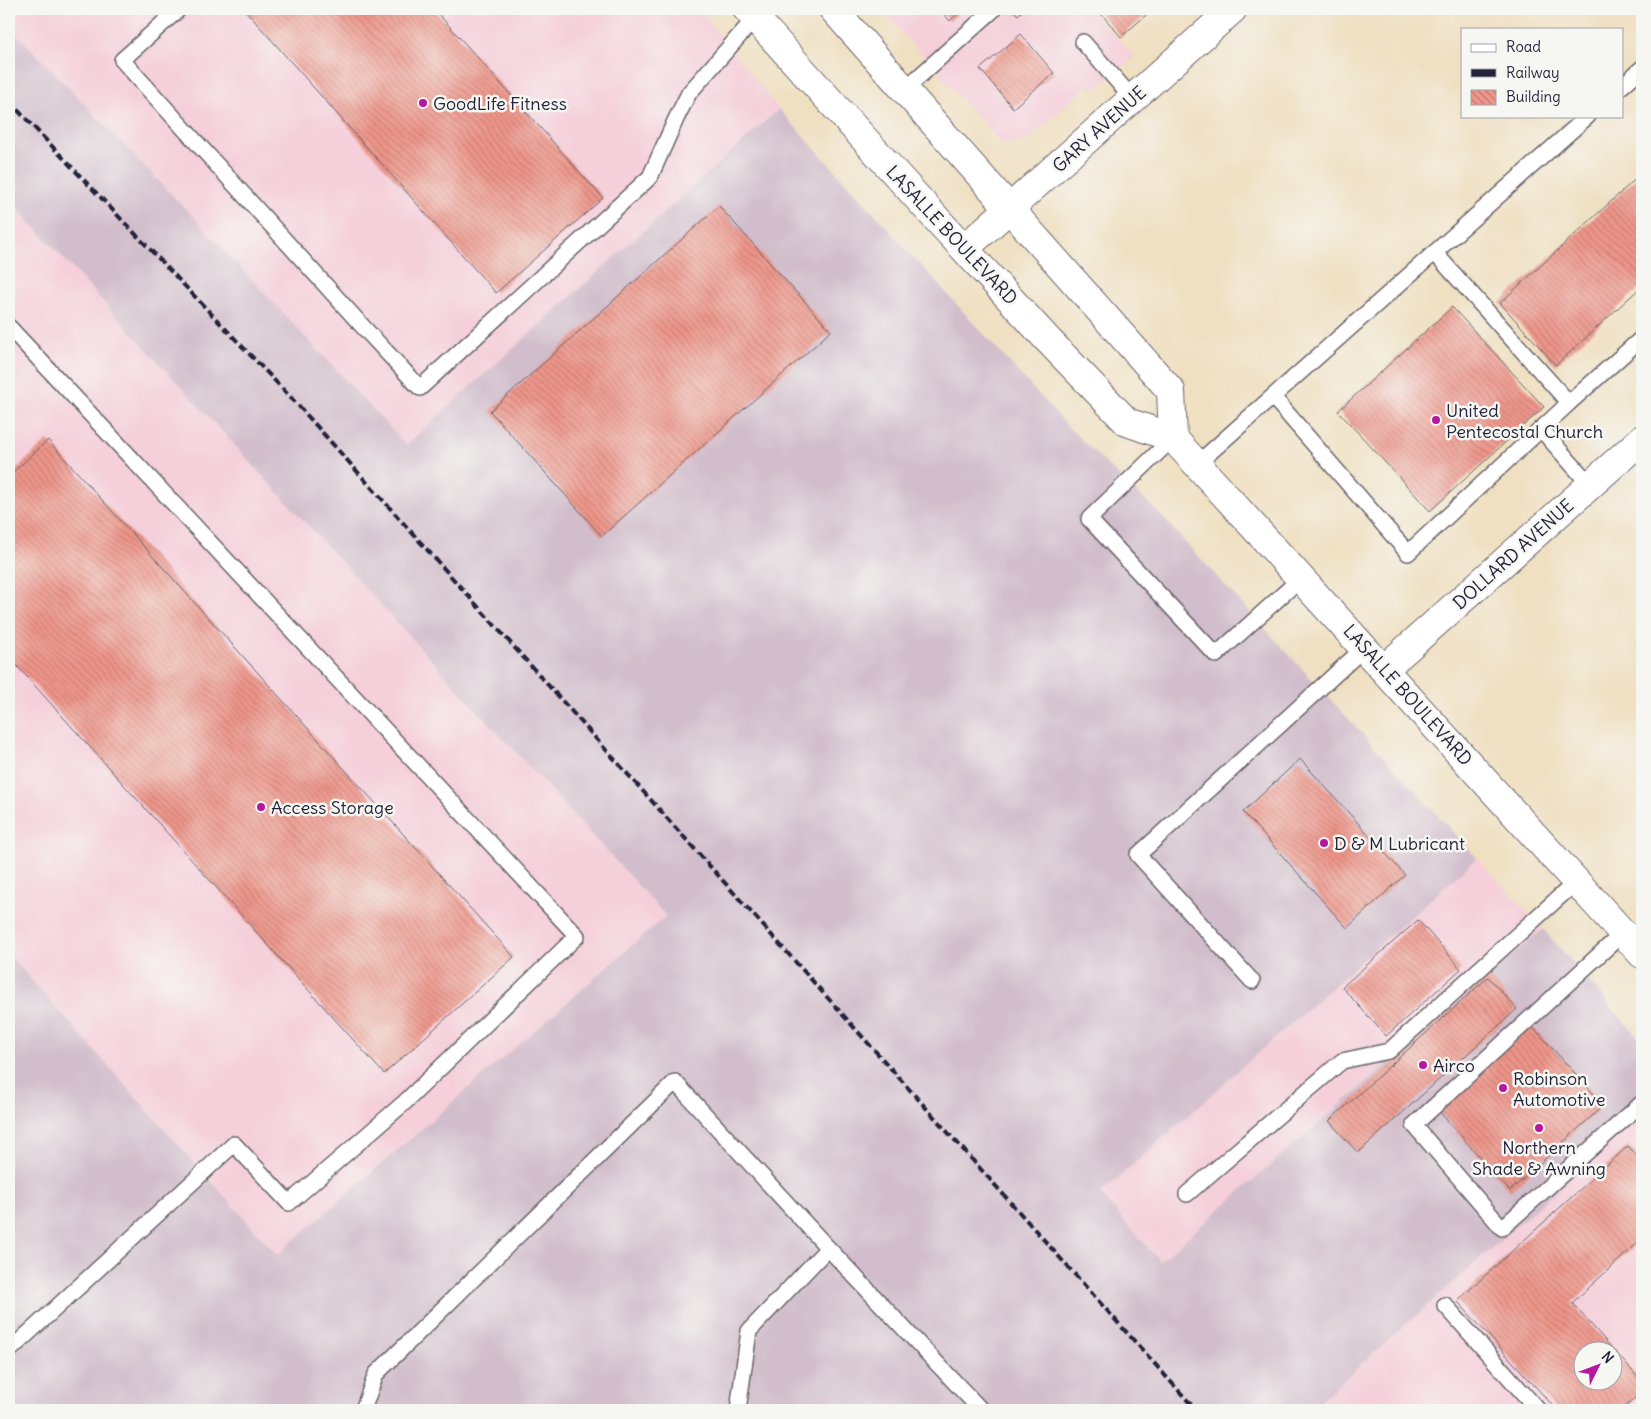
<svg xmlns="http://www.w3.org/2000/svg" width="1651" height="1419" viewBox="0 0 1651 1419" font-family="Delius,sans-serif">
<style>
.built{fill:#f5cfda;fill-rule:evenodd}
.industrial{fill:#d1bdcb}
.building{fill:url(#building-back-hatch);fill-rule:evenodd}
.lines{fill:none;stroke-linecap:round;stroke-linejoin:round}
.service-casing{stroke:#6a646a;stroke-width:18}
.minor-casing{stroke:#6a646a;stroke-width:30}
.secondary-casing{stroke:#6a646a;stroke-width:30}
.service{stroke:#fff;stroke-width:15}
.minor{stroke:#fff;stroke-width:28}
.secondary{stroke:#fff;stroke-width:28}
.rail{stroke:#22223b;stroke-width:4;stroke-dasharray:8 4;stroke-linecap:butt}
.poi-dot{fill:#b5179e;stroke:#f6f6f2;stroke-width:2}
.labels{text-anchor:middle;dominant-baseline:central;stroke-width:5;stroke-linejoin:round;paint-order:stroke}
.poi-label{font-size:18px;fill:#22223b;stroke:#f6f6f2;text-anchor:start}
.street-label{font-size:18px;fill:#22223b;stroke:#f6f6f2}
</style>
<defs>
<pattern id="building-back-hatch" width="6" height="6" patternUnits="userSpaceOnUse" patternTransform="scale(1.25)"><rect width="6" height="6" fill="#ef968a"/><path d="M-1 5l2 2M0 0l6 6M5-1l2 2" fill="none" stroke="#c17a72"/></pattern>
</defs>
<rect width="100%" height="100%" fill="#f6f6f2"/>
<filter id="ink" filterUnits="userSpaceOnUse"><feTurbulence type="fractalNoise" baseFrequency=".02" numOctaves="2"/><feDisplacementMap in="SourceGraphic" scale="10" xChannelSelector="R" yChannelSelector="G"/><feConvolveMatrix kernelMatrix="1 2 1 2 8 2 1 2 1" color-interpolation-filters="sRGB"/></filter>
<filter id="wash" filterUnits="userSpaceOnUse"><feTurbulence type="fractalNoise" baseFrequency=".0096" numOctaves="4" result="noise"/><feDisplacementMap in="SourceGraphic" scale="20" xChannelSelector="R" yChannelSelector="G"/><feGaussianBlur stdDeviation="1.12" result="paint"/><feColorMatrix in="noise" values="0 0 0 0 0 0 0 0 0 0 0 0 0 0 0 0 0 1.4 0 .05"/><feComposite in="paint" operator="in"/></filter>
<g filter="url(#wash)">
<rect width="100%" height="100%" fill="#f0e0c2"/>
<g class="built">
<path d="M9 9H699L779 109 406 445 201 225 9 26Z"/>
<path d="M881 9H1090L1135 57 1094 90 1088 85 1030 138 1015 145 1001 143Z"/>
<path d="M9 199 666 916 277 1255 9 955Z"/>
<path d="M1477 858 1543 929 1160 1261 1100 1194Z"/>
<path d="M1642 1114V1410H1310ZM1584 1352H1614V1382H1584Z"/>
</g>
<path class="industrial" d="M9 26 201 225 406 445 779 109 1070 429 1160 515 1477 858 1100 1194 1160 1261 1543 929 1642 1042V1114L1310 1410H9V955L277 1255 666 916 9 199Z"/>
<g id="blocks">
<g class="building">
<path d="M244 9H434L603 198 496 293Z"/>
<path d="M939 9H963L950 21Z"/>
<path d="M1012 9H1024L1018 15Z"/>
<path d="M1097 9H1153L1121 37Z"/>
<path d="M1021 34 1054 73 1013 108 980 69Z"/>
<path d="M1642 173V286L1556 365 1500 303Z"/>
<path d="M719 206 831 331 602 536 490 411Z"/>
<path d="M1452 307 1544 407 1430 511 1338 411Z"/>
<path d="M48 440 514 957 384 1074 9 657V476Z"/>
<path d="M1300 759 1405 875 1347 928 1243 812Z"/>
<path d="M1418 920 1461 969 1386 1036 1342 987Z"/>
<path d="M1488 977 1517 1009 1358 1153 1329 1121Z"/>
<path d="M1531 1025 1604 1105 1510 1191 1437 1109Z"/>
<path d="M1628 1146 1642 1161V1239L1572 1303 1642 1382V1392L1622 1410H1557L1457 1301ZM1584 1352H1614V1382H1584Z"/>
</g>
</g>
</g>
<g filter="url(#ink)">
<use href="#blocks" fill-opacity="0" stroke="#6a646a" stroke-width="1"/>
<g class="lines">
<defs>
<g id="service">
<path d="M179 9 122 60 365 329 420 388 650 177 676 119 689 93 755 18"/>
<path d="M1083 42 1133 99"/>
<path d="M1622 86 1642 68"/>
<path d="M904 90 993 10"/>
<path d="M1435 253 1569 403 1642 338"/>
<path d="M9 327 577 936 405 1102 289 1203 234 1144 9 1351"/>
<path d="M1273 397 1408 553 1569 403"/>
<path d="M1541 429 1590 485"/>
<path d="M1173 438 1089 519 1216 655 1301 578"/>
<path d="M1197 464 1588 116"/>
<path d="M1624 932 1414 1125 1502 1228 1642 1103"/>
<path d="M1252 981 1138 855 1365 647"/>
<path d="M1187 1194 1342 1061 1389 1051 1577 881"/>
<path d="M1445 1305 1538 1410"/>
<path d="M364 1410V1407L376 1374 675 1082 828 1248"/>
<path d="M738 1410 749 1331 828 1248 981 1410"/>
</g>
<g id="minor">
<path d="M965 248 1233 9"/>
<path d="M1384 669 1642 439"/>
</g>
<g id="secondary">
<path d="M747 9 933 215 1047 339 1127 422 1173 438 1642 954"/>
<path d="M833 9 1171 391 1173 438"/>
</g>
</defs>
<use href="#service" class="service-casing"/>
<use href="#minor" class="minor-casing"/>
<use href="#secondary" class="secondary-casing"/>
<use href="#service" class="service"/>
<use href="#minor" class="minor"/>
<use href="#secondary" class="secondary"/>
<path class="rail" d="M9 101 296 403 1196 1410"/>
</g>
</g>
<g class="poi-dot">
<circle cx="423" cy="103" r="5"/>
<circle cx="1436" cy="420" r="5"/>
<circle cx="261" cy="807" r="5"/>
<circle cx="1324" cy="843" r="5"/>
<circle cx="1423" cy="1065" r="5"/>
<circle cx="1503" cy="1088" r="5"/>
<circle cx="1539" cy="1128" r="5"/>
</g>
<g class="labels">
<g class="poi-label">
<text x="433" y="103">GoodLife Fitness</text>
<text x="1446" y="410">United<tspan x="1446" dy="21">Pentecostal Church</tspan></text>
<text x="271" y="807">Access Storage</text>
<text x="1334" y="843">D &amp; M Lubricant</text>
<text x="1433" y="1065">Airco</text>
<text x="1513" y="1078">Robinson<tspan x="1513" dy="21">Automotive</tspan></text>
<text x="1539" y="1147" text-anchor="middle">Northern<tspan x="1539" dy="21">Shade &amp; Awning</tspan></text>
</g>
<g class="street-label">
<text transform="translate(1099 129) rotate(-42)">GARY AVENUE</text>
<text transform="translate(952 235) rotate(47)">LASALLE BOULEVARD</text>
<text transform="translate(1513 554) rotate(-42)">DOLLARD AVENUE</text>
<text transform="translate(1408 695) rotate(48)">LASALLE BOULEVARD</text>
</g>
</g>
<rect width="1651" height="1419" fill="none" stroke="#f6f6f2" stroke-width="30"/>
<rect x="1461" y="28" width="162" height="90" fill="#f6f6f2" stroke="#a1a1a9"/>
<rect x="1471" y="44" width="25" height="8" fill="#ffffff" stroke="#a1a1a9"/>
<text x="1506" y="52" font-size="15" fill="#22223b">Road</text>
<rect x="1471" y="69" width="25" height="8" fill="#22223b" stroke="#a1a1a9"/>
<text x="1506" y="78" font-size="15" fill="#22223b">Railway</text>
<rect x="1471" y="90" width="25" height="15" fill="url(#building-back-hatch)" stroke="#a1a1a9"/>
<text x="1506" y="102" font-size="15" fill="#22223b">Building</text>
<g transform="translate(1598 1366) rotate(48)"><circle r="24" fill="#f6f6f2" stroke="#a1a1a9"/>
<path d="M0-4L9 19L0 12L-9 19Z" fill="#b5179e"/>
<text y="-8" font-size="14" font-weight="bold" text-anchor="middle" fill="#22223b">N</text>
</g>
</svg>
